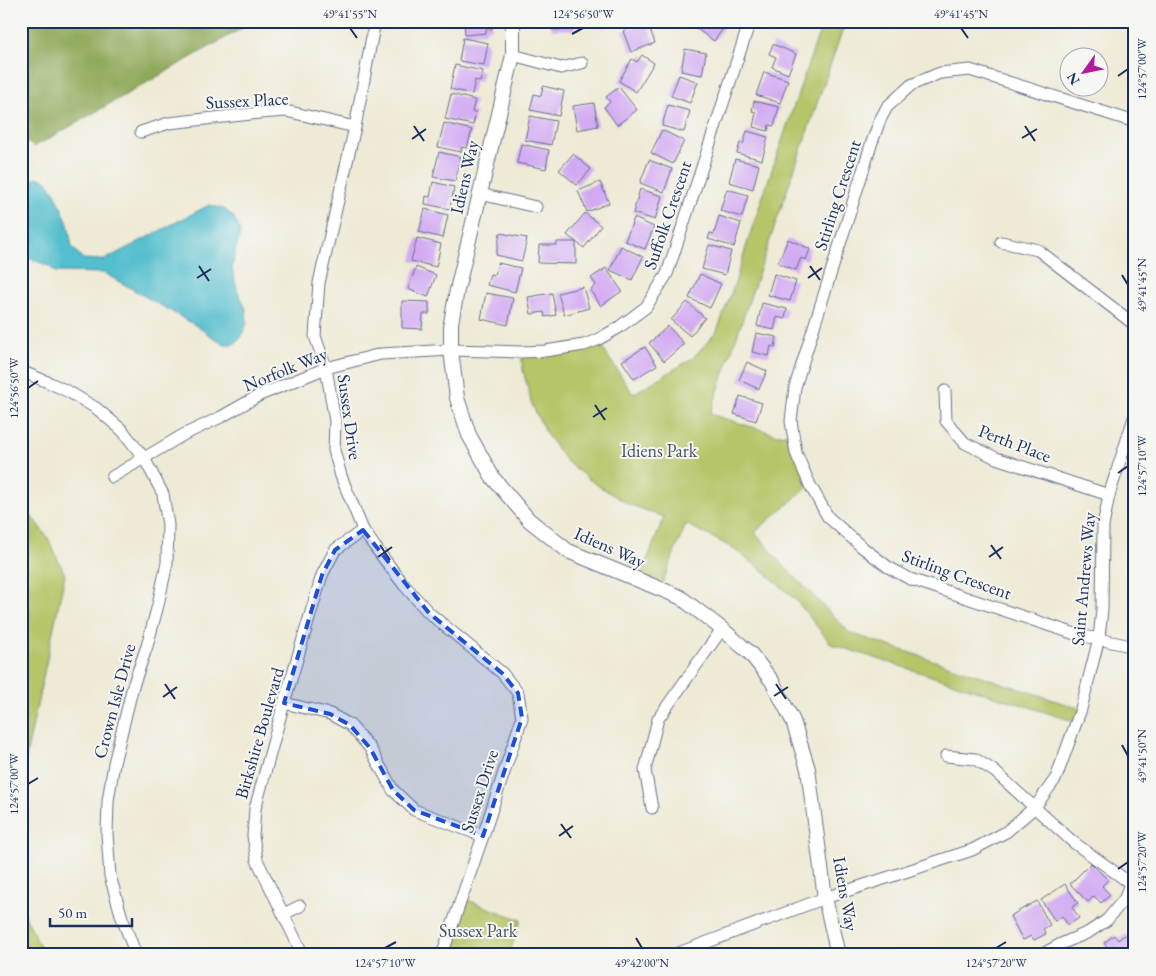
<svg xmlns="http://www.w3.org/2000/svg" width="1156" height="976" viewBox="0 0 1156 976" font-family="'EB Garamond',serif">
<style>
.green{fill:#b5c568;stroke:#687a63}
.forest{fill:#90aa5c;stroke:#566c5d}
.water{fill:#52becd;stroke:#367696}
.building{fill:#d2aaf3}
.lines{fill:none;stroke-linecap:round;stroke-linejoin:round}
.minor-casing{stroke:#657088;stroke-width:13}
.tertiary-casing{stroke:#657088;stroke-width:16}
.minor{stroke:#fff;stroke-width:11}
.tertiary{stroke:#fff;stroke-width:14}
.marked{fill:#1d4ed8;fill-opacity:0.2;stroke:#1d4ed8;stroke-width:4;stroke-dasharray:10 6;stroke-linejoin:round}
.ticks{fill:none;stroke:#1b2f5e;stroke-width:2}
.labels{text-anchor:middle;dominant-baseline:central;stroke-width:4;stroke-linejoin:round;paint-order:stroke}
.street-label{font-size:18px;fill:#1b2f5e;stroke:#f6f6f2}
.park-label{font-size:18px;fill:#425460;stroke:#f6f6f2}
.neatline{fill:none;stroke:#1b2f5e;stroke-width:2}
.ticks-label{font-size:12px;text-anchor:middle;fill:#1b2f5e}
</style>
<rect width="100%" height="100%" fill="#f6f6f2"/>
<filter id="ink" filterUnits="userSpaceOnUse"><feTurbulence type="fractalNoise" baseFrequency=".02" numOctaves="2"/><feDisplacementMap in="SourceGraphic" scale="10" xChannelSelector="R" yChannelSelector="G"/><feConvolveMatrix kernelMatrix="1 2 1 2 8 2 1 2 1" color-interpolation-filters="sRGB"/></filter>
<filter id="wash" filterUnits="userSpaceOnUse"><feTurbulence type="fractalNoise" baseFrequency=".0096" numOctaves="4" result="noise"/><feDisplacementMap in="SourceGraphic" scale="20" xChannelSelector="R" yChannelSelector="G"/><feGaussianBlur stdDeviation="1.12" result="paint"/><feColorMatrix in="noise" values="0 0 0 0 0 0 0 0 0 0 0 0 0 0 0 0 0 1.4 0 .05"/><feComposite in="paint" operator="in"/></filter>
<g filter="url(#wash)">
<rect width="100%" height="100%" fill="#eeead5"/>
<g class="green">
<path d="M823 21H850L842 31 710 414 778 435 793 433 810 485 755 532 782 564 850 633 1081 709 1076 722 831 644 796 600 760 568 729 546 686 524 660 589 639 581 664 517 628 504 594 483 567 462 547 435 532 405 523 370 521 352 597 340 633 394 693 358 717 331 735 283 752 228Z"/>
<path d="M21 503 48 538 65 575 21 780Z"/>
<path d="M462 898 521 920 509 955H442Z"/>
<path d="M21 907 44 955H21Z"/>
</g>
<path class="forest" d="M21 21H255L34 147 21 138Z"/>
<path class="water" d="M37 177 47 181 56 195 68 224 72 247 83 259 104 260 209 205 224 209 233 216 239 227 240 235 236 248 232 269 237 289 246 309 247 323 241 338 234 344H223L195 325 104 273 55 272 49 266 21 255V188Z"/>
<g id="blocks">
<g class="building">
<path d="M464 21H491L492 29H486V33L465 35Z"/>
<path d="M551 21H574L575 29 552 30Z"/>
<path d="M592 21H607L604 28Z"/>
<path d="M611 21H626L623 27Z"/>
<path d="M698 21H724L727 23 714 41 694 27Z"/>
<path d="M647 22 655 43 631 52 623 31Z"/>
<path d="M463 38 488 43 484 65 459 61Z"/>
<path d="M773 44 796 54 788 74 772 67 776 57 769 54Z"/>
<path d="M685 49 706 53 702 75 681 71Z"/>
<path d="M642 55 654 63 636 92 619 81 632 59 637 62Z"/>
<path d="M455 65 483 71 480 82 475 80 472 94 450 89Z"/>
<path d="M764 72 788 80 780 103 756 95Z"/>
<path d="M679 75 698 82 690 103 671 96Z"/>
<path d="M543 86 564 91 559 116 530 110 534 94 541 96Z"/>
<path d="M619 87 637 110 617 125 604 107 610 102 606 97Z"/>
<path d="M451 94 475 100 472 112H476L473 125 445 119Z"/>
<path d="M754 101 779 107 774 126 769 125 768 131 753 127 756 112 752 111Z"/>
<path d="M594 103 598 126 577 130 573 106Z"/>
<path d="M668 105 690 111 684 132 662 126Z"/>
<path d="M530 116 556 121 551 145 525 140Z"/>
<path d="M444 123 472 130 467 148 462 147 461 152 438 147Z"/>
<path d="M662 130 684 141 673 164 651 153Z"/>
<path d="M747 131 768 137 762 160 737 153 740 143 743 144Z"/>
<path d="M521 144 549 150 546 169 517 163Z"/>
<path d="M439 152 461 157 455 181 433 177Z"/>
<path d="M573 154 591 169 577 185 559 170Z"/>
<path d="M735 159 759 165 753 189 729 182Z"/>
<path d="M649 160 672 169 664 192 640 183Z"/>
<path d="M433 182 454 187 450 209 425 204 426 196 430 197Z"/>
<path d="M600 182 609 203 587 212 578 191Z"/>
<path d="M640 189 662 196 655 220 633 213Z"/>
<path d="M727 189 748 195 742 217 720 211Z"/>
<path d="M425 209 448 215 443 238 419 232Z"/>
<path d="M585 213 601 226 584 248 567 235Z"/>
<path d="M719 216 741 223 734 247 708 239 710 233 714 234Z"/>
<path d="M634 218 654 227 645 249 625 241Z"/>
<path d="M500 233 527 238 522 261 496 255Z"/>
<path d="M417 238 441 244 436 267 411 261Z"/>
<path d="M788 239 810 249 806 260 801 258 796 270 778 263Z"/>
<path d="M557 242H576V264L538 263 539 245H557Z"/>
<path d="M709 245 731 251 725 275 702 269Z"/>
<path d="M621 246 643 257 632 280 610 270Z"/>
<path d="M498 263 521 268 515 292 487 285 490 274 495 275Z"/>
<path d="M416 267 436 275 428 297 408 289Z"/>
<path d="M606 268 622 291 601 306 590 290 596 285 591 278Z"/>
<path d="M700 274 721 284 710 308 689 298Z"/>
<path d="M774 274 796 281 790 301 768 295Z"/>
<path d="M583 287 589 308 564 315 558 293Z"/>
<path d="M486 293 513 298 508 325 481 319Z"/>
<path d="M552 293 556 315 545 317 544 312 531 314 528 297Z"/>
<path d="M402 301 429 302V314H423L422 329 402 328Z"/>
<path d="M687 302 705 318 690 336 671 320Z"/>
<path d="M762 303 787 309 785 319 777 317 774 330 757 326Z"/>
<path d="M668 326 684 344 664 361 649 343Z"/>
<path d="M756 333 777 337 775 347 771 346 769 356 752 352Z"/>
<path d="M645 347 657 365 634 379 622 361Z"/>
<path d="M747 362 767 371 759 389 739 380Z"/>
<path d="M740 396 762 403 756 421 734 414Z"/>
<path d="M1091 863 1108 880 1102 886 1110 895 1101 903 1094 896 1088 902 1070 884Z"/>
<path d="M1065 884 1078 903 1072 907 1079 918 1068 925 1062 916 1055 921 1041 900Z"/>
<path d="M1037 901 1050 925 1043 929 1046 934 1034 940 1031 936 1023 940 1010 916Z"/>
<path d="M1126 934 1135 947V955H1102L1101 953 1108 948 1104 943 1114 935 1118 940Z"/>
</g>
</g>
</g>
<g filter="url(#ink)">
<use href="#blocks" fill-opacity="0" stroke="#657088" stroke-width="1"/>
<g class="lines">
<defs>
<g id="minor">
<path d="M375 21 355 127 319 283 315 336 326 368 335 421 334 450 341 476 363 530 375 547 404 585 429 613 502 673 518 693 522 718 483 836 442 955"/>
<path d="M513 55 561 68 582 63"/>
<path d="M1135 122 970 70 940 73 911 85 887 107 880 120 871 145 795 387 791 421 796 453 810 485 828 517 862 547 888 567 910 579 1075 634 1135 647"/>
<path d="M141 132 169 123 260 113 286 111 355 127"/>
<path d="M480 194 536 207"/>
<path d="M1001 242 1038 250 1135 325"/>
<path d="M21 371 50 383 69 392 96 408 122 430 144 458 163 494 168 525 167 563 158 605 147 646 133 686 114 763 108 801 107 834 110 876 122 918 136 955"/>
<path d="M945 391 946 421 965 443 996 458 1109 495"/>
<path d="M112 477 183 435 221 417 260 395 326 368 381 354 451 350 521 352 545 351 584 345 597 340 618 328 646 307 667 274 750 21"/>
<path d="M284 703 330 714 350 725 370 748 393 790 414 810 483 836"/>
<path d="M946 756 975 759 994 771 1073 842 1130 883"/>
<path d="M652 808 645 770 658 719 722 629"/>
<path d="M284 914 300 906"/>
<path d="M303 955 257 860 253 836 255 809 284 703 322 575 335 550 363 530"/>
<path d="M673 955 825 898 972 850 1006 832 1035 807 1056 778 1081 709 1099 638 1102 610 1103 526 1109 495 1135 415"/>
<path d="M1041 955 1061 944 1089 932 1107 920 1125 898 1130 883 1134 878"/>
</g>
<path id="tertiary" d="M513 21V55L457 290 451 323V350L457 398 469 435 493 478 529 520 568 551 680 597 722 629 750 653 772 681 793 721 808 769 825 898 838 955"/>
</defs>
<use href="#minor" class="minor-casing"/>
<use href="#tertiary" class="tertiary-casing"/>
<use href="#minor" class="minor"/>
<use href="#tertiary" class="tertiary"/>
</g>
</g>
<path class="marked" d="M363 530 429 613 502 673 518 693 522 718 483 836 414 810 393 790 370 748 350 725 330 714 284 703 322 575 335 550Z"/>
<path class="ticks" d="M350 28 357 38M961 28 968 38M572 34 583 28M1118 76 1128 69M414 126 424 141M1025 126 1035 141M1022 138 1037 129M412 139 426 129M199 266 209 281M810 266 820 280M1122 275 1128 285M197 278 211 269M808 278 822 268M28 388 38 381M595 405 605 420M593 417 607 408M1118 473 1128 466M380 545 390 560M991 545 1001 559M378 557 392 547M989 557 1003 547M165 684 175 699M776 684 786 699M774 696 788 687M163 697 177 687M1122 745 1128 756M28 784 38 778M561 824 571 838M559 836 573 826M1118 869 1128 862M636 938 642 948M385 948 396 942M996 948 1006 942"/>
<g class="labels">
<g class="street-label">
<text transform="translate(247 100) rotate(-3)">Sussex Place</text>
<text transform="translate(464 177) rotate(-77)">Idiens Way</text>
<text transform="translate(837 195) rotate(-72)">Stirling Crescent</text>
<text transform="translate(667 215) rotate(-71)">Suffolk Crescent</text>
<text transform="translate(285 369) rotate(-22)">Norfolk Way</text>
<text transform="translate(350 417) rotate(82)">Sussex Drive</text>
<text transform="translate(1015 443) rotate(21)">Perth Place</text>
<text transform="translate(610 547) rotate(24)">Idiens Way</text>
<text transform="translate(957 574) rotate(20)">Stirling Crescent</text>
<text transform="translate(1083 579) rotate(-85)">Saint Andrews Way</text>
<text transform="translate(114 701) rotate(-75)">Crown Isle Drive</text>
<text transform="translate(259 733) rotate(-74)">Birkshire Boulevard</text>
<text transform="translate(479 791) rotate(-72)">Sussex Drive</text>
<text transform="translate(846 894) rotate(80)">Idiens Way</text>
</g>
<g class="park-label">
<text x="659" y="450">Idiens Park</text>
<text x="478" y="930">Sussex Park</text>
</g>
</g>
<rect width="1156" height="976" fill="none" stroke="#f6f6f2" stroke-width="55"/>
<g transform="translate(1084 72) rotate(237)"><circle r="24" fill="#f6f6f2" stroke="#9ea6b7"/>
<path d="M0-4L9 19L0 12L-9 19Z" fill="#b5179e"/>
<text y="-8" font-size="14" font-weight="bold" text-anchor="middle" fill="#1b2f5e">N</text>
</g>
<path d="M50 918v8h82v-8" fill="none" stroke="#1b2f5e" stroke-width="2.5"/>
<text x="58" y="918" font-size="15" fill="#1b2f5e" stroke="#f6f6f2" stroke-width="4" paint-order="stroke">50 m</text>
<rect x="28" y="28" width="1100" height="920" class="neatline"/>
<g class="ticks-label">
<text x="350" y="18">49°41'55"N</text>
<text x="583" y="18">124°56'50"W</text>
<text x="961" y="18">49°41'45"N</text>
<text transform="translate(1142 69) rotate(-90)" y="4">124°57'00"W</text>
<text transform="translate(1142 285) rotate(-90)" y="4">49°41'45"N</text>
<text transform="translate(14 388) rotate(-90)" y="4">124°56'50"W</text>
<text transform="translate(1142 466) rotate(-90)" y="4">124°57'10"W</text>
<text transform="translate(1142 756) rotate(-90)" y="4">49°41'50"N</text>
<text transform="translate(14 784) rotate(-90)" y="4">124°57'00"W</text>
<text transform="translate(1142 862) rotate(-90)" y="4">124°57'20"W</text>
<text x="385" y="967">124°57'10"W</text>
<text x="642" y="967">49°42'00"N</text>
<text x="996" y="967">124°57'20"W</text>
</g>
</svg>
